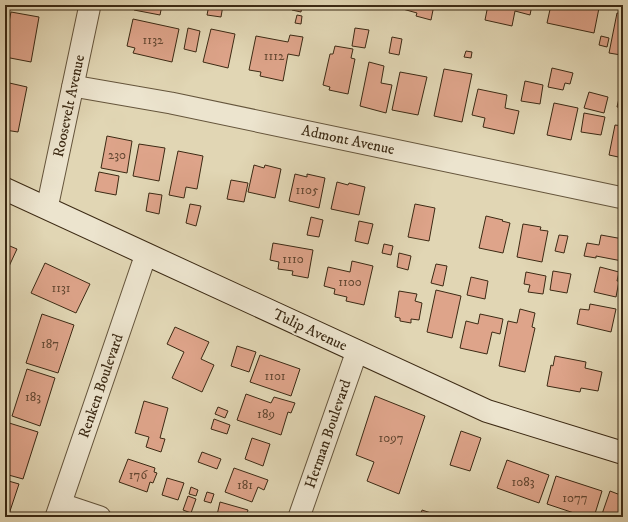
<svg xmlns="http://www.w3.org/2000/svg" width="628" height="522" viewBox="0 0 628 522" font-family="'IM FELL DW Pica',serif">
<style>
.building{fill:#dea48a;stroke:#3c2a14}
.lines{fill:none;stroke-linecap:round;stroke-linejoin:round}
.street-casing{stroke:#65553c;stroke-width:23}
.secondary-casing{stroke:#3c2a14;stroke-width:24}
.street{stroke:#ece4ce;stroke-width:21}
.secondary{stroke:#ece4ce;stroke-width:22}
.labels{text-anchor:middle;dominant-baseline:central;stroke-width:4;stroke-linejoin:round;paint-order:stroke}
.number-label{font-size:13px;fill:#644832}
.street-label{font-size:15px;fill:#3c2a14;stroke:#ece4ce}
</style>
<rect width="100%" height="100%" fill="#e1d6b4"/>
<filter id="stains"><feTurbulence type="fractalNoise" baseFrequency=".005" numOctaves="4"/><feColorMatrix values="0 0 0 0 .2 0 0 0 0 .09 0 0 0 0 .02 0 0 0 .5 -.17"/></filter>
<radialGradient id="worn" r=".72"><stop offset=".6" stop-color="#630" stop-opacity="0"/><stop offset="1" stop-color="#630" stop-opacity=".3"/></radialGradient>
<g class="building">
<path d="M135 5H162L160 15 134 10Z"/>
<path d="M209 5H223L221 17 207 15Z"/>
<path d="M292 5H302L301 12 292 10Z"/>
<path d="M392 5H434L431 20 416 16 417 13 392 6Z"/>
<path d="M488 5H532L530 15 515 11 512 26 485 20Z"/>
<path d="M551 5H587L599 8 594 33 547 23Z"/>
<path d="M11 12 39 17 31 62 5 57V41Z"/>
<path d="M617 13 623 14V43L621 55 609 53Z"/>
<path d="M297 15 302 16 301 24 295 23Z"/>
<path d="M133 19 179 29 172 62 133 53 135 48 127 46Z"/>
<path d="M188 28 200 31 196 52 184 49Z"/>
<path d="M355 28 369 30 365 48 352 46Z"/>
<path d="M211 29 235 34 228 68 203 62Z"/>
<path d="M290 35 303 37 299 56 288 54 283 81 260 76 261 72 249 70 256 36 288 42Z"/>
<path d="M601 36 609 38 607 47 599 45Z"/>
<path d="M392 37 402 39 399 55 389 53Z"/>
<path d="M335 46 353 49 351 58 355 59 348 94 329 90 330 87 323 85 330 54H333Z"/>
<path d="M466 51 472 52 471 58 464 57Z"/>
<path d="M369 62 384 66 381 83 392 85 386 113 360 106Z"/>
<path d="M552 68 573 73 570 84 565 83 563 90 548 87Z"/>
<path d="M444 69 472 74 462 122 434 116Z"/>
<path d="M400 72 427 77 418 115 392 110Z"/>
<path d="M525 81 543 85 540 104 521 101Z"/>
<path d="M5 82 27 87 18 132 5 130Z"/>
<path d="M622 85H623V108L617 107Z"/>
<path d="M478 89 507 95 505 108 519 111 514 134 483 127 485 118 472 115Z"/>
<path d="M589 92 608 97 604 113 584 108Z"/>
<path d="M554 103 578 108 571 140 547 135Z"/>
<path d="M584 113 605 117 601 135 581 132Z"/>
<path d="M615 125 623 126V158L609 155Z"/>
<path d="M107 136 132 141 127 173 101 168Z"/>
<path d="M139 144 165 148 159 181 133 176Z"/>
<path d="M178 151 203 156 197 189 186 187 184 198 169 195Z"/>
<path d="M254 165 264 168 265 165 281 169 275 198 248 192Z"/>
<path d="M99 172 119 176 116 195 95 191Z"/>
<path d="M295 174 307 177V174L325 178 319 208 289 201Z"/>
<path d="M231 180 248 183 244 202 227 199Z"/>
<path d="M337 182 348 185 349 183 365 187 359 215 331 209Z"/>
<path d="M149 193 162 195 159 214 146 211Z"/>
<path d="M190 204 201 206 196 226 186 223Z"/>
<path d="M415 204 435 208 429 241 408 237Z"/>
<path d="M486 216 503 220 502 221 510 223 503 253 479 248Z"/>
<path d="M311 217 323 220 319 237 307 235Z"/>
<path d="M359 221 373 224 368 244 355 241Z"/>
<path d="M523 224 541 227 540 230 548 231 542 262 517 257Z"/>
<path d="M559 235 568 236 564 253 555 251Z"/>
<path d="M601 235 623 239V254L622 261 596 256V258L584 256 587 243 599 245Z"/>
<path d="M273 243 313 250 308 278 292 275 293 271 278 269 279 262 270 260Z"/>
<path d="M5 244 17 249 5 275Z"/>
<path d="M384 244 393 246 391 255 382 253Z"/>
<path d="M399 253 411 256 408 270 397 267Z"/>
<path d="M352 261 373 266 364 305 346 301 347 297 334 294 335 289 324 286 328 267 350 272Z"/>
<path d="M45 263 90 284 76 313 31 293Z"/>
<path d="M436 264 447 266 443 286 431 283Z"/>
<path d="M600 267 619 272 617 281H619L616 297 594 292Z"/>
<path d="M553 271 571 274 567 293 550 290Z"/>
<path d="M526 272 546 276 543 294 528 292 530 285 524 284Z"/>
<path d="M471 277 488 281 485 299 467 295Z"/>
<path d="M436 290 461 296 452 338 427 332Z"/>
<path d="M399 291 417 294 415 301 422 303 419 320 411 319V323L400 321V318L395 317Z"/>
<path d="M590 304 616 309 611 332 577 324 580 309 589 310Z"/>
<path d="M520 309 535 313 532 327 535 328 525 372 499 366 508 321 517 323Z"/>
<path d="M42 314 74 325 58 373 26 363Z"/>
<path d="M480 314 503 319 500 334 492 332 487 354 460 348 466 321 478 324Z"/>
<path d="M175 327 209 342 201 359 214 365 202 392 172 378 184 352 167 344Z"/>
<path d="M237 346 256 352 249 372 231 366Z"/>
<path d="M260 355 300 369 291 396 250 382Z"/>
<path d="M555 356 586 362 585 368 602 372 598 391 581 388 580 392 547 386 551 365 553 366Z"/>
<path d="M27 369 55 378 40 426 12 416Z"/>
<path d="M246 394 271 403 274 397 295 403 291 413 288 412 281 435 237 420Z"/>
<path d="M375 396 425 416 399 494 367 481 374 462 356 455Z"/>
<path d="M144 401 168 408 160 438 165 439 161 452 146 447 149 437 135 433Z"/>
<path d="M218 407 228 411 225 418 215 414Z"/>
<path d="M214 419 230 425 227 434 211 429Z"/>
<path d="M6 422 38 432 23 479 5 474Z"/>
<path d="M461 431 481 438 470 471 450 465Z"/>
<path d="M252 438 270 444 263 466 245 459Z"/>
<path d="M202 452 221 459 217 469 198 462Z"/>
<path d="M128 459 155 468 154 472 157 473 153 483 150 482 147 492 119 482Z"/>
<path d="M507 460 549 475 539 503 497 488Z"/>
<path d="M234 468 268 480 264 490 258 487 252 502 225 492Z"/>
<path d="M556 476 602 491 594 517H586L547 504Z"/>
<path d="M167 478 184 483 178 500 162 495Z"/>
<path d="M5 480 19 484 8 517H5Z"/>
<path d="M191 487 198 490 196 496 189 494Z"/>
<path d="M610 491 623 496V517H601Z"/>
<path d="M207 492 214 494 211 503 204 501Z"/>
<path d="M188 496 196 499 191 513 183 510Z"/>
<path d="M220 502 248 510 246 517H223L217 515Z"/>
<path d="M422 510 443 517H420Z"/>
</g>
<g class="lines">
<defs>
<g id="street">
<path d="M73 86 171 103 623 198"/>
<path d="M47 208 90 5"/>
<path d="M61 504 100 517"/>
<path d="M56 517 146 254"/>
<path d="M299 517 357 351"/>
</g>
<path id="secondary" d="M5 189 146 254 487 411 623 453"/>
</defs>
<use href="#street" class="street-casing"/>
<use href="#secondary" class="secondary-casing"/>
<use href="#street" class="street"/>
<use href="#secondary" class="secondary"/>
</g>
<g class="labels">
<g class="number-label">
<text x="153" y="40">1132</text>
<text x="274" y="56">1112</text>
<text x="117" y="155">230</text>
<text x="307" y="190">1105</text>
<text x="293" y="259">1110</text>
<text x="350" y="282">1100</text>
<text x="61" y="288">1131</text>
<text x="50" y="344">187</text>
<text x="275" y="376">1101</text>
<text x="33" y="397">183</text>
<text x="266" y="414">189</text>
<text x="391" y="438">1097</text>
<text x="138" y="475">176</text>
<text x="523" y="482">1083</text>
<text x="245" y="485">181</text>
<text x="575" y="498">1077</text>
</g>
<g class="street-label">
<text transform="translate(69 106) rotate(-78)">Roosevelt Avenue</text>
<text transform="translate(348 140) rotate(12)">Admont Avenue</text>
<text transform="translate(310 330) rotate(25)">Tulip Avenue</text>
<text transform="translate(101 386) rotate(-71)">Renken Boulevard</text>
<text transform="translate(328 434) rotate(-71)">Herman Boulevard</text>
</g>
</g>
<rect width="628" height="522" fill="none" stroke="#e1d6b4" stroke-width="20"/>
<rect x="6" y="6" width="616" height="510" fill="none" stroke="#3c2a14" stroke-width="2"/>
<rect x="10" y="10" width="608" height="502" fill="none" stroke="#3c2a14"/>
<rect width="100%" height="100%" filter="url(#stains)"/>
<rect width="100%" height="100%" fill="url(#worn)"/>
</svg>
